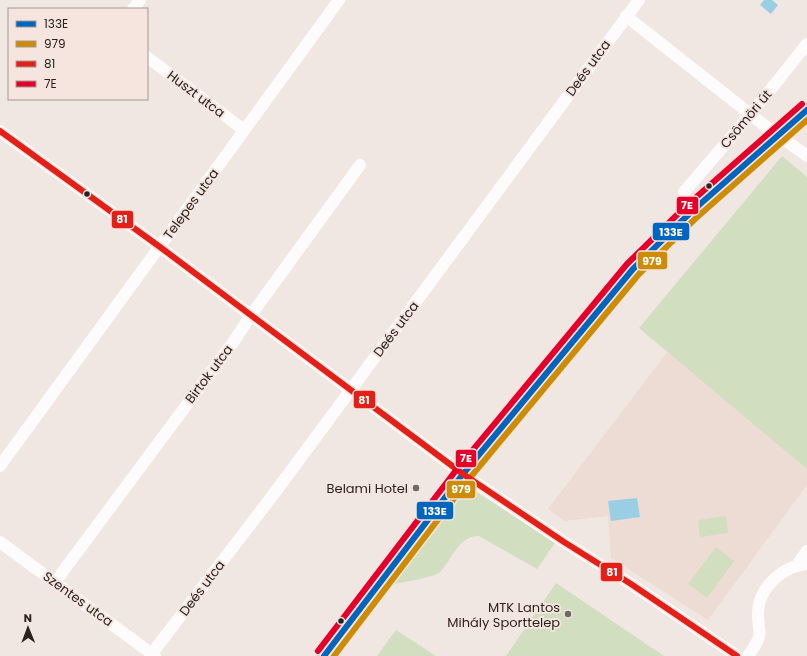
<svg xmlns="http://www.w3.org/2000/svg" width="807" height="656" viewBox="0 0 807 656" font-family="Poppins,sans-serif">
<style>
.education{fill:#eddcd3}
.green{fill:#d2dec0}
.water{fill:#99cee3}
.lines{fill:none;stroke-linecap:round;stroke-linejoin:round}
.minor{stroke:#fdfbfb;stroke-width:12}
.major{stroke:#d1c8c4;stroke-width:15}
.bus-1-casing{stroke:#f5e5de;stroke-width:9}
.bus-2-casing{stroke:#f5e5de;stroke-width:9}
.bus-3-casing{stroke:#f5e5de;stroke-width:9}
.bus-4-casing{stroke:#f5e5de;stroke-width:9}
.bus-1{stroke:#0065bd;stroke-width:6}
.bus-2{stroke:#ce8c06;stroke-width:6}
.bus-3{stroke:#e41f18;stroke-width:6}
.bus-4{stroke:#e4002b;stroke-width:6}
.bus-dot{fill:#282320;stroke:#f5e5de;stroke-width:1.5}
.poi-dot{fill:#6e6864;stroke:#f5e5de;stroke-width:1.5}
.labels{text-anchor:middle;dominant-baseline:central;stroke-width:4;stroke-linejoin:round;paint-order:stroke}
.street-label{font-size:13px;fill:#282320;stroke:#f5e5de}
.poi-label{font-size:13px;fill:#282320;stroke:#f5e5de;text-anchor:end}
.line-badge{stroke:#f5e5de;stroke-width:1.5}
.badge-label{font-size:11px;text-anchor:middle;font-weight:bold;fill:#fff}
</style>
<rect width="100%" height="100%" fill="#f0e7e3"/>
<path class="education" d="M668 351 807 469V485L708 620 611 558 608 516 564 521 548 509Z"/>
<g class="green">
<path d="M782 156 807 177V469L639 328Z"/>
<path d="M467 488 475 491 555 543 537 569 479 536C459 535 452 560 440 572 436 577 403 582 395 584L388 588 387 586 388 582 460 494Z"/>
<path d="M726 516 728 533 700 537 698 520Z"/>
<path d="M716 547 734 561 707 598 688 584Z"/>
<path d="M556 583 664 656H665H506Z"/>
<path d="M396 630 436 656H377Z"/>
</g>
<g class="water">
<path d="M764 0H772L778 5 771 14 760 5Z"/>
<path d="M637 498 640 517 611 521 608 501Z"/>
</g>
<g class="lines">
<g class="minor">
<path d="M133 9 140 0"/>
<path d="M626 16 768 128 807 156"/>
<path d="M147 57 244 130"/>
<path d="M0 131 160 247 463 474 564 542 631 584 737 656"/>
<path d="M684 192 751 114 807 44"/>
<path d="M0 466 339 0"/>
<path d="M0 542 155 656"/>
<path d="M797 565 807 551"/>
<path d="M55 582 232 344 251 315 360 165"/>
<path d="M150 656 276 491 639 0"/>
<path d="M748 656C752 650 757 644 759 637 761 630 757 620 758 612 759 587 783 566 807 564"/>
</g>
<path class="major" d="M324 656 463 474 633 269 690 213 767 144 807 110"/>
<defs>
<path id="bus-1" d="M324 656 463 474 633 269 690 213 807 110"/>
<path id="bus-2" d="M334 656 469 479 639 274 695 219 807 120"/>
<path id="bus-3" d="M0 131 160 247 463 474 564 542 631 584 737 656"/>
<path id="bus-4" d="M318 651 457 469 627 264 685 207 802 104"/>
</defs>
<use href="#bus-1" class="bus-1-casing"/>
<use href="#bus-2" class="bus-2-casing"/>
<use href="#bus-3" class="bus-3-casing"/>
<use href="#bus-4" class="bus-4-casing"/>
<use href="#bus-1" class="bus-1"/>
<use href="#bus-2" class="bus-2"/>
<use href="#bus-3" class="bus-3"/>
<use href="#bus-4" class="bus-4"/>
</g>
<g class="bus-dot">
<circle cx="709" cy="186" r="3.5"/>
<circle cx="87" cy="194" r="3.5"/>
<circle cx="341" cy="621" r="3.5"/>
</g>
<g class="poi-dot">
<circle cx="416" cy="488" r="4"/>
<circle cx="568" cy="614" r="4"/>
</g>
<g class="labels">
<g class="street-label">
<text transform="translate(588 68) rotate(-54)">Deés utca</text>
<text transform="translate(196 94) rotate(37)">Huszt utca</text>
<text transform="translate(746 119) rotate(-50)">Csömöri út</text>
<text transform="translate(191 204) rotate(-54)">Telepes utca</text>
<text transform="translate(396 329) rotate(-53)">Deés utca</text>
<text transform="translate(209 374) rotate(-53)">Birtok utca</text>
<text transform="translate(202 588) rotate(-53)">Deés utca</text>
<text transform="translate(78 599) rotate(36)">Szentes utca</text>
</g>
<g class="poi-label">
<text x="408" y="488">Belami Hotel</text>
<text x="560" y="607">MTK Lantos<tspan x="560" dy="15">Mihály Sporttelep</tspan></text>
</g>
</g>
<g class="line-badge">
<rect x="676" y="196" width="23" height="19" rx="4" fill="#e4002b"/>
<rect x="111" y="210" width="23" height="19" rx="4" fill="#e41f18"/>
<rect x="652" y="222" width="38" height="19" rx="4" fill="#0065bd"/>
<rect x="637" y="251" width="31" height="19" rx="4" fill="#ce8c06"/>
<rect x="353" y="390" width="23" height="19" rx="4" fill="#e41f18"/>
<rect x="455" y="449" width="22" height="19" rx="4" fill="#e4002b"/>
<rect x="446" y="480" width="30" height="19" rx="4" fill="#ce8c06"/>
<rect x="416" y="501" width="38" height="19" rx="4" fill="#0065bd"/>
<rect x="600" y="562" width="23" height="20" rx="4" fill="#e41f18"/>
</g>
<g class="badge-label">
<text x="687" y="209">7E</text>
<text x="122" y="223">81</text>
<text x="671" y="236">133E</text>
<text x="652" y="265">979</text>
<text x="364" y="404">81</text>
<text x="466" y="462">7E</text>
<text x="461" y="493">979</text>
<text x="435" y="515">133E</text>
<text x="612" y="576">81</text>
</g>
<rect x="8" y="8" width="140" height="92" fill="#f5e5de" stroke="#a39792"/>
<rect x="16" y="21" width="20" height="6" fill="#0065bd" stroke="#a39792"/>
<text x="44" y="28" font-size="12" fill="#282320">133E</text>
<rect x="16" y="41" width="20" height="6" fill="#ce8c06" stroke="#a39792"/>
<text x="44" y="48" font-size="12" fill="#282320">979</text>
<rect x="16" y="61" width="20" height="6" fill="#e41f18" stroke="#a39792"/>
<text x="44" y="68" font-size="12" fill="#282320">81</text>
<rect x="16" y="81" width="20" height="6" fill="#e4002b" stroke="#a39792"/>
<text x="44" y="88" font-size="12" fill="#282320">7E</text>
<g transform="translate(28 628) rotate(359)" stroke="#f5e5de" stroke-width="3" paint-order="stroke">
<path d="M0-3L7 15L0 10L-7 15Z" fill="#282320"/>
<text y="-6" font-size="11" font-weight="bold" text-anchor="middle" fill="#282320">N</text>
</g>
</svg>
